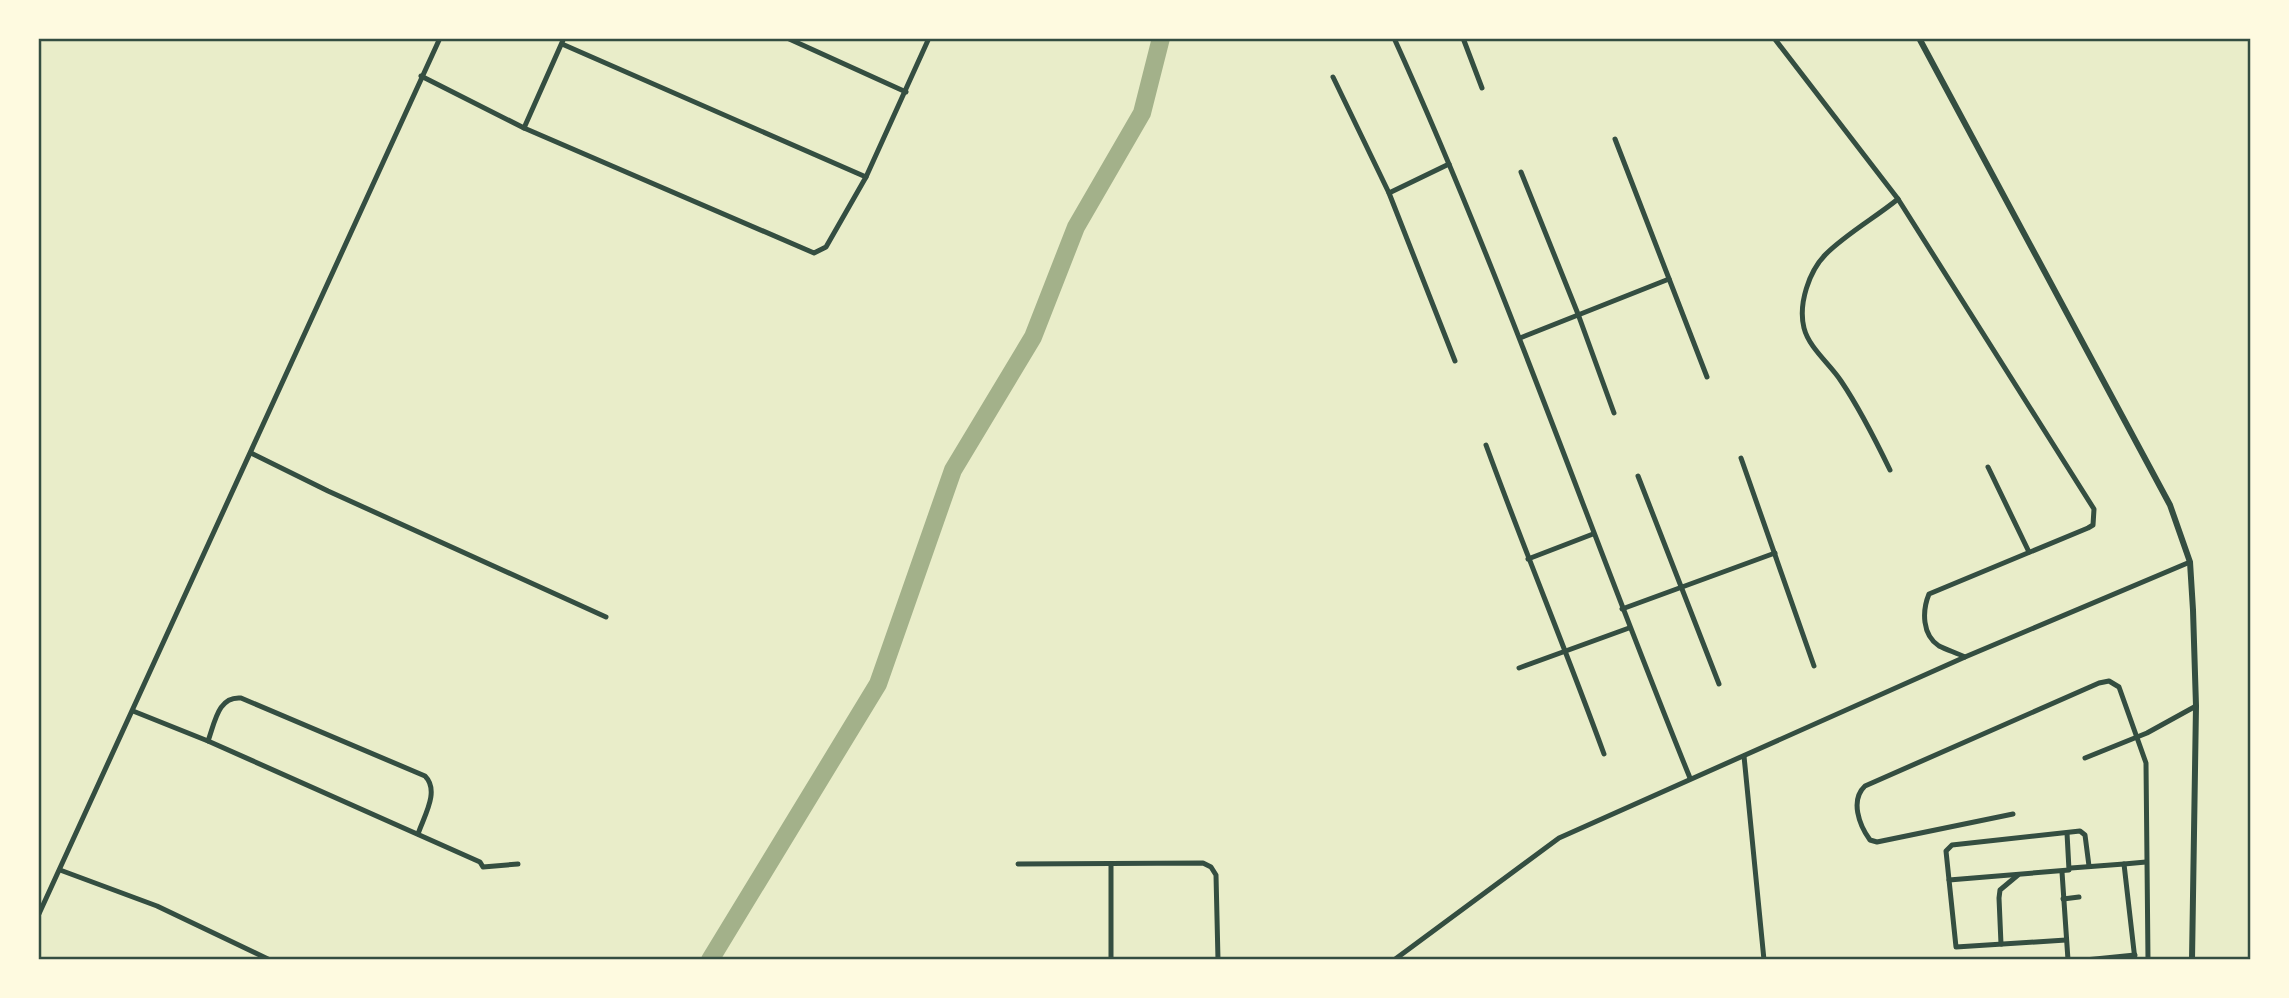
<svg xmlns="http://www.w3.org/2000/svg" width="2289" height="998" viewBox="0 0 2289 998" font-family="'Source Serif 4',serif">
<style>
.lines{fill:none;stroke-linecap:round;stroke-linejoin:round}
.river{stroke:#a3b18a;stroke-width:18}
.minor{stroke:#344e41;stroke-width:5}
.tertiary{stroke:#344e41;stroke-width:6}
.neatline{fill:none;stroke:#344e41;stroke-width:2.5}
</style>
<rect width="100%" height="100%" fill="#e9edc9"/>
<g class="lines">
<path class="river" d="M710 960 878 684 953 470 1033 337 1076 227 1142 113 1161 38"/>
<g class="minor">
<path d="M787 38 906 92"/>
<path d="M1394 38C1504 280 1590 532 1690 778"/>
<path d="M1463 38 1482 88"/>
<path d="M1774 38 1898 199 2094 509 2093 525 2088 528 1929 594C1922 611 1922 635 1939 646 1947 650 1957 653 1965 657"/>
<path d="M562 44 866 177"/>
<path d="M421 76 524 128 814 253 826 247 866 177 929 38"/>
<path d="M1333 77 1389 193 1455 361"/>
<path d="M524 128 564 38"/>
<path d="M1615 139 1707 377"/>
<path d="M1521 172 1578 314 1614 413"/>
<path d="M1389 193 1449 164"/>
<path d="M1520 338 1669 279"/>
<path d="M1486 445C1524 549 1566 650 1604 754"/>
<path d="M251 453 328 491 606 617"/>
<path d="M1741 458 1814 666"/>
<path d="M1988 467 2029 552"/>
<path d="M1890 470C1875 439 1860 409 1841 381 1830 364 1809 348 1804 328 1798 304 1809 271 1826 254 1846 234 1876 217 1898 199"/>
<path d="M1638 476 1719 684"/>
<path d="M1528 559 1593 534"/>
<path d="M1622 609 1775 553"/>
<path d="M1519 668 1629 628"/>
<path d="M133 711 208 741 480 862 483 867 518 864"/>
<path d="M208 741C215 722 218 696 241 698L425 776C440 791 424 816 418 834"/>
<path d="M1744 756 1764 960"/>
<path d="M2085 758 2147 733 2196 706"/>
<path d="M2013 814 1877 842 1870 840C1859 825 1850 800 1865 786L2099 683 2109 681 2119 687 2146 763 2148 960"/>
<path d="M1018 864 1203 863 1211 867 1216 875 1218 960"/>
<path d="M1111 864V960"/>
<path d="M2124 864 2146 862"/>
<path d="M2071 868 2124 864 2135 960"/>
<path d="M60 870 157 906 270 960"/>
<path d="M2062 872 2068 960"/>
<path d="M1949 880 2069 870 2067 833"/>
<path d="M2063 899 2079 897"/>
<path d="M38 916 440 38"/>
<path d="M2066 940 1956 947 1946 851 1952 845 2080 831 2085 835 2089 866"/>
<path d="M2001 944 1999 898 2000 890 2018 875"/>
<path d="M1394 960 1559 838 1965 657 2190 562"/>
<path d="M2085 960 2135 955"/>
</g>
<path class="tertiary" d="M1919 38 2170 505 2190 562 2193 610 2196 706 2192 960"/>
</g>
<rect width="2289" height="998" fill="none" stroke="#fefae0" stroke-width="80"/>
<rect x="40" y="40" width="2209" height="918" class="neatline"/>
</svg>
